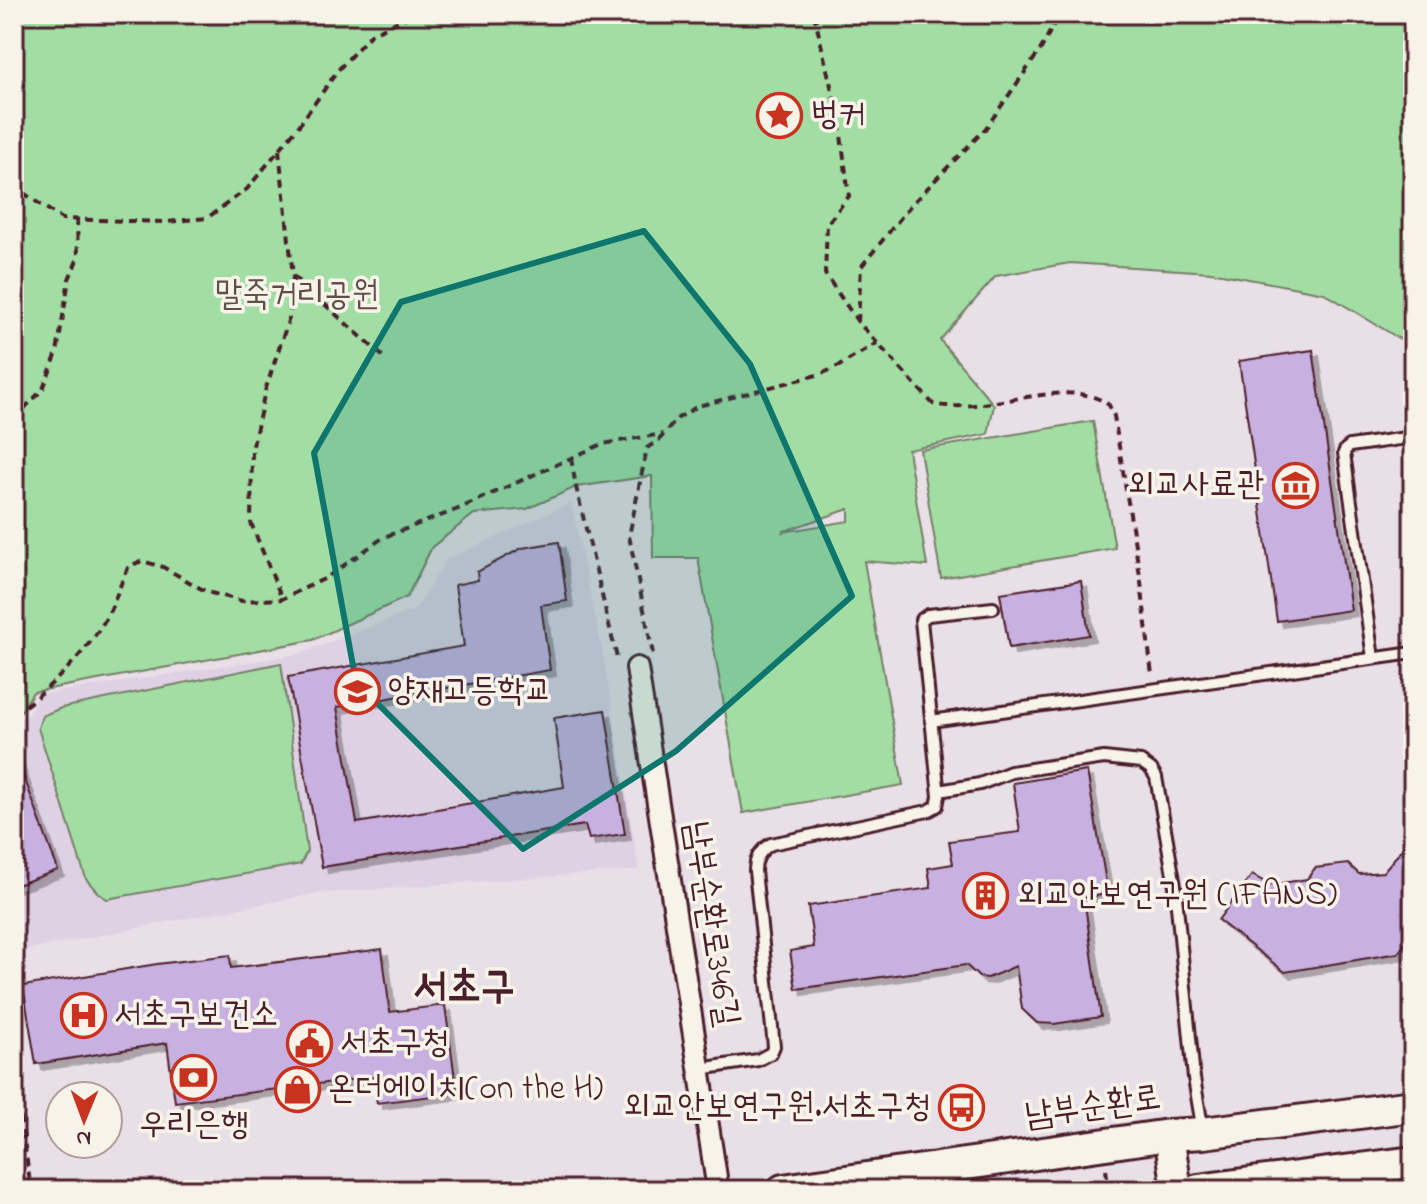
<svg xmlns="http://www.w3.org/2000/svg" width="1427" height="1204" viewBox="0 0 1427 1204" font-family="'Indie Flower','Poor Story',sans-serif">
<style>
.built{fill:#dfd1e4}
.green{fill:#a2dea4;stroke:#767e68;stroke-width:2;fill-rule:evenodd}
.building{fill:#c8b1e0;stroke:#4a1f2b;stroke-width:2;filter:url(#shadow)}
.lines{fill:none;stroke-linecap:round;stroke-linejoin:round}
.lane-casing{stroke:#4a1f2b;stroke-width:16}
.street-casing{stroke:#4a1f2b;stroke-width:26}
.secondary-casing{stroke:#4a1f2b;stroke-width:34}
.primary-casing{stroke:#4a1f2b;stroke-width:36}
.path{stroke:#4a1f2b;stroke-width:4;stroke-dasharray:8 6;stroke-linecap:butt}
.lane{stroke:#f7f3e8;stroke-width:10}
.street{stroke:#f7f3e8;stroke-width:20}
.secondary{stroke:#f7f3e8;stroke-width:28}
.primary{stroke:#f7f3e8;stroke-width:30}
.marked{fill:#0f766e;fill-opacity:0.2;stroke:#0f766e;stroke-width:6;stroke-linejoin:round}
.labels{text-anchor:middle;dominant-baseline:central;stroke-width:7;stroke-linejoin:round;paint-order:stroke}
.poi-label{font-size:34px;fill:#4a1f2b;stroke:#f7f3e8;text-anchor:start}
.park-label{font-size:34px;fill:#604f49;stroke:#f7f3e8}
.street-label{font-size:34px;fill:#4a1f2b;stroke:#f7f3e8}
.district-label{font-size:42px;font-weight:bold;fill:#4a1f2b;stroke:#f7f3e8}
</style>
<defs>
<filter id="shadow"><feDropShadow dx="6" dy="6" stdDeviation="0" flood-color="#0004"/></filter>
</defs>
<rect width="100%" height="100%" fill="#e9dfe6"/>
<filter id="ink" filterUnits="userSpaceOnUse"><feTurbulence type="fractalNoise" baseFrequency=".0125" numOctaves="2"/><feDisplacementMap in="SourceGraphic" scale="16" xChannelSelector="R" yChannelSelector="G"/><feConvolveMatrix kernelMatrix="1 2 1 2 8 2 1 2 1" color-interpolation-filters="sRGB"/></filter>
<g filter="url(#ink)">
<path class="built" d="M571 503 602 649 639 870 313 894 14 952V721L28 716 38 695 299 654 416 609 446 560Z"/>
<g class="green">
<path d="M14 14H1413V347L1324 293 1211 272 1070 263 996 276 940 340 994 405 988 434 908 450 927 566 864 561 903 785 743 813 698 558H653L652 476 576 487 527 509 474 514 432 547 407 597 313 640 33 692 22 710 14 713ZM849 509V521L783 532 784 531Z"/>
<path d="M1093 421 1115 548 941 578 920 450Z"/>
<path d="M281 663 307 851 301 864 107 899 98 893 86 879 38 728 42 716 61 708Z"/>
</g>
<g class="building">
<path d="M1313 350 1351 610 1277 621 1239 361Z"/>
<path d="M559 542 567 601 541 605 550 670 337 707 357 823 564 787 554 718 605 710 625 834 589 839 585 825 322 867 288 677 464 646 455 585 478 580 477 572 522 548Z"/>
<path d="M1081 581 1089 635 1009 648 1000 593Z"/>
<path d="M14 755H16L58 870 14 886Z"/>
<path d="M1087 771 1108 894 1084 898 1101 1017 1054 1024 1037 1023 1022 1009 1016 966 988 978 979 977 966 965 796 989 790 951 814 947 808 906 931 888 928 868 953 864 949 841 1020 832 1013 783Z"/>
<path d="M1413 836V933L1398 953 1285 972 1218 920 1252 875 1270 885 1307 879 1315 868 1348 864 1359 874 1383 872Z"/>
<path d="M382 949 390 1012 445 1005 457 1093 377 1103 373 1077 175 1102 167 1043 36 1064 23 986 157 964 230 955 231 968Z"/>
</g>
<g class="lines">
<defs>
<g id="lane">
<path d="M1373 658 1344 453 1346 449 1350 446 1406 438 1413 440"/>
<path d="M931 721 1413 653"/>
<path d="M939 791 980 784 1011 772 1104 758 1141 762 1151 769 1156 777 1175 886 1194 1078 1203 1132"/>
<path d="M700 1069 758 1060 771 1053 774 1046 755 871C755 859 760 850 771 844L928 811 937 806 939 796 921 620 928 615 993 608"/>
</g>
<path id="street" d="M637 668 718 1190"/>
<path id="secondary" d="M1169 1135 1177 1190"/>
<g id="primary">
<path d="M783 1190 1169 1135 1203 1133 1413 1106"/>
<path d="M1198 1190 1413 1162"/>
</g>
</defs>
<use href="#lane" class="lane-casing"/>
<use href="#street" class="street-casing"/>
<use href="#secondary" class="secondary-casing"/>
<use href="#primary" class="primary-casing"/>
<g class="path">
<path d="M814 14 839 120 849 196 827 224 825 274 858 322 933 404C981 416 1069 374 1109 405L1114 416 1141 582 1152 675"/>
<path d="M279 150 293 276 290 315 265 391 252 450 251 523 282 599"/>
<path d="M14 182 25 194 62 219 166 222 207 218 247 189 298 127 338 70 371 34 413 14"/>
<path d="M293 276 387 360"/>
<path d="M858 322 861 267 910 206 986 128 1041 49 1059 14"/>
<path d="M14 419 43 389 57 353 69 279 78 258 77 220"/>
<path d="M571 458 576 487 617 658"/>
<path d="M653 654 629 536 647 448 659 440 678 418 698 406 821 374 839 366 877 343"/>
<path d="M14 714C46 692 87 653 106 618 116 601 120 583 129 566L142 561 163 567 207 592 242 601 282 599 326 578 384 537 456 510 602 444 663 434"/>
<path d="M14 1090 20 1112 31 1190"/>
<path d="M1106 1170 1109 1190"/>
</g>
<use href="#lane" class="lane"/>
<use href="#street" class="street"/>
<use href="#secondary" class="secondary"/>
<use href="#primary" class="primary"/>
</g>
</g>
<path class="marked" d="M644 231 750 364 852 596 676 751 523 849 356 682 314 453 401 302Z"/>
<defs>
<symbol id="sight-ring" viewBox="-11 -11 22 22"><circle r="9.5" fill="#f7f3e8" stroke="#c8321e" stroke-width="1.5"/><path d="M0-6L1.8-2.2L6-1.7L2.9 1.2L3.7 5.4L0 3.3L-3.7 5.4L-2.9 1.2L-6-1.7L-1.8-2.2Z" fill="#c8321e"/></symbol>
<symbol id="museum-ring" viewBox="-11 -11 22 22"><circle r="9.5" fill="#f7f3e8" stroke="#c8321e" stroke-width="1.5"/><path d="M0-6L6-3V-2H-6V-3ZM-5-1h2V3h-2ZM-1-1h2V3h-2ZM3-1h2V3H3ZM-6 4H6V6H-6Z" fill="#c8321e"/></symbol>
<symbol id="school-ring" viewBox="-11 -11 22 22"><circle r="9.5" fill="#f7f3e8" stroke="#c8321e" stroke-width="1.5"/><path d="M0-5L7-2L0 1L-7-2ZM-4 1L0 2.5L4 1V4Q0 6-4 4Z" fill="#c8321e"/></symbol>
<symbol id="building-ring" viewBox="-11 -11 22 22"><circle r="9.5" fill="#f7f3e8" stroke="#c8321e" stroke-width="1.5"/><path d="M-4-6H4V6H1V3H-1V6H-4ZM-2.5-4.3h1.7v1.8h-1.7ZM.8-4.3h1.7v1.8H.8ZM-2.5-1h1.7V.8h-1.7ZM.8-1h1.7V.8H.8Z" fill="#c8321e"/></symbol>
<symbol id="hospital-ring" viewBox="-11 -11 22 22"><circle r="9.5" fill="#f7f3e8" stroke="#c8321e" stroke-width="1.5"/><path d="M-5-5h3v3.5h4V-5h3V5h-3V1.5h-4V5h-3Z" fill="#c8321e"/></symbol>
<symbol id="civic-ring" viewBox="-11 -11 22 22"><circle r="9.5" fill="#f7f3e8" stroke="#c8321e" stroke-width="1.5"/><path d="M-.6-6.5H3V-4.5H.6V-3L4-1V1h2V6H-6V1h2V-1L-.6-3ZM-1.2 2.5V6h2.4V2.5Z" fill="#c8321e"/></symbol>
<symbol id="bank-ring" viewBox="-11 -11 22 22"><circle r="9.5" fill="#f7f3e8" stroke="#c8321e" stroke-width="1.5"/><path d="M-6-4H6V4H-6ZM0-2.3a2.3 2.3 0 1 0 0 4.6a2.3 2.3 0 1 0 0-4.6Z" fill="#c8321e"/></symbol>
<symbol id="shop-ring" viewBox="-11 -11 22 22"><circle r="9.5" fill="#f7f3e8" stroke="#c8321e" stroke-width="1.5"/><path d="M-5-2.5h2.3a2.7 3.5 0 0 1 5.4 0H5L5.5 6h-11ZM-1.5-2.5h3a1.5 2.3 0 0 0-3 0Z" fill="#c8321e"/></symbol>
<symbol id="bus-ring" viewBox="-11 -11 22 22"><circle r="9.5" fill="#f7f3e8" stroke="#c8321e" stroke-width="1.5"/><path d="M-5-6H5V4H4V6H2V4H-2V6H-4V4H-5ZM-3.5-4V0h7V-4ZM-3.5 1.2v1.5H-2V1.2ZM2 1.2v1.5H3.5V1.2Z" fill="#c8321e"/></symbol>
</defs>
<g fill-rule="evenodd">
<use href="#sight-ring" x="754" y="90" width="51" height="51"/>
<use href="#museum-ring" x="1270" y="460" width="51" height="51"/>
<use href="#school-ring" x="332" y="666" width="51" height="51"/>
<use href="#building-ring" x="960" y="870" width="51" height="51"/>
<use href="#hospital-ring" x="58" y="990" width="51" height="51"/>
<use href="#civic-ring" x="284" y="1018" width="51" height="51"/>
<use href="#bank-ring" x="168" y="1052" width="51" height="51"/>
<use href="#shop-ring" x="272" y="1064" width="51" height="51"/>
<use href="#bus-ring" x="936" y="1082" width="51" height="51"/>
</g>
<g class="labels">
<g class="poi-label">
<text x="811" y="116">벙커</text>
<text x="1264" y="486" text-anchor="end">외교사료관</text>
<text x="388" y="692">양재고등학교</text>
<text x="1017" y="896">외교안보연구원 (IFANS)</text>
<text x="114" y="1016">서초구보건소</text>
<text x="340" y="1044">서초구청</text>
<text x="328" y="1090">온더에이치(on the H)</text>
<text x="931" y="1108" text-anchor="end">외교안보연구원.서초구청</text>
<text x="194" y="1126" text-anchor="middle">우리은행</text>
</g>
<g class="park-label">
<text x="297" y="296">말죽거리공원</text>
</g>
<g class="street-label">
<text transform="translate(710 924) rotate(81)">남부순환로346길</text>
<text transform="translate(1093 1108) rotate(-8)">남부순환로</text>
</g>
<g class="district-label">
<text x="464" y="988">서초구</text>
</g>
</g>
<rect width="1427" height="1204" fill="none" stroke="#f7f3e8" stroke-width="48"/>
<rect x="24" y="24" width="1379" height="1156" fill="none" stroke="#4a1f2b" stroke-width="3" filter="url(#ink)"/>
<g transform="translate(84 1120) rotate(181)"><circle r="38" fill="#f7f3e8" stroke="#b29e9c" stroke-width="2"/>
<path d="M0-6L14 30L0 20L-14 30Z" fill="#c8321e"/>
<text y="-12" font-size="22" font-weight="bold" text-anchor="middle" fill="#4a1f2b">N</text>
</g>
</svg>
